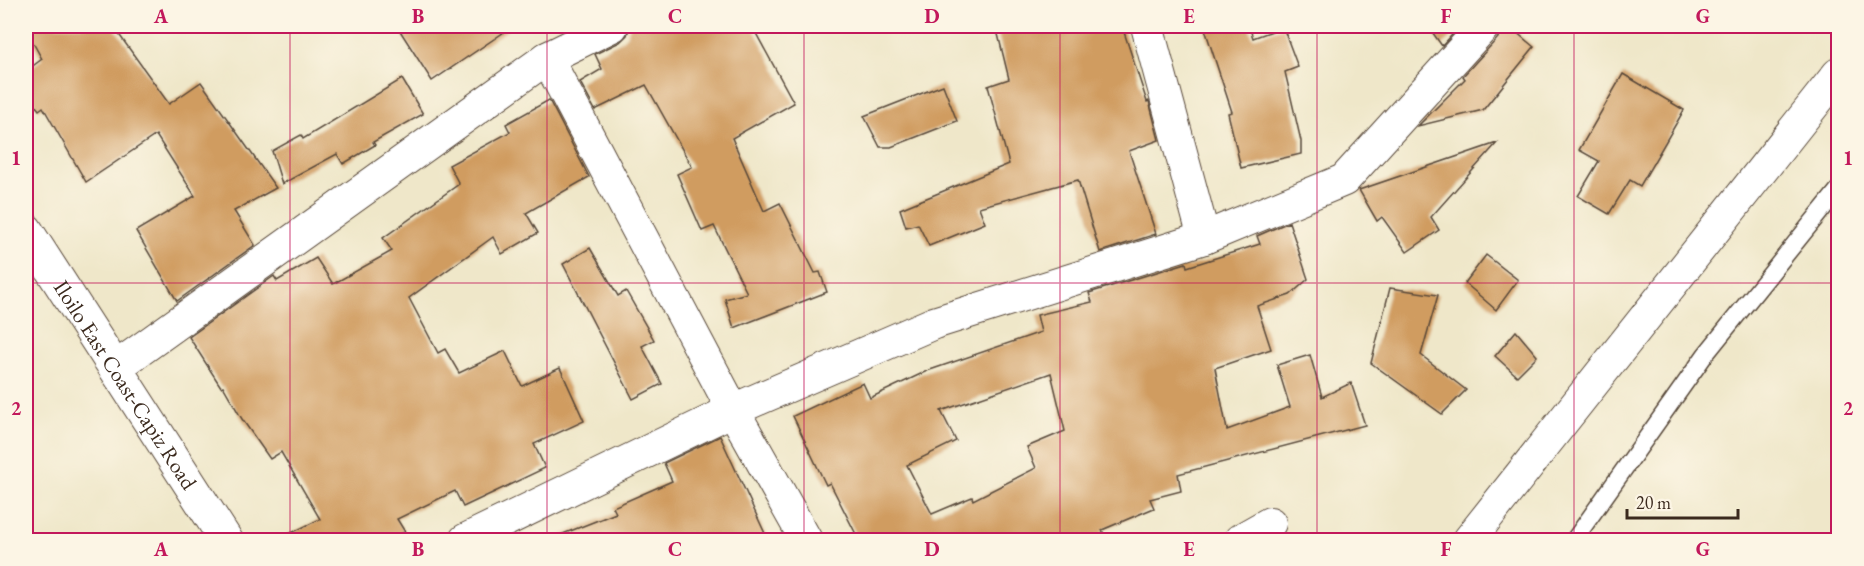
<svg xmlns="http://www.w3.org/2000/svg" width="1864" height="566" viewBox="0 0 1864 566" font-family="'EB Garamond',serif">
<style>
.building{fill:#d09c60;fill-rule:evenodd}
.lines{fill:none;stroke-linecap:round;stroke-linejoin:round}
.service-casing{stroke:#564638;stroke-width:19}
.minor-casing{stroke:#564638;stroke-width:34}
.primary-casing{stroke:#564638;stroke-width:35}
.service{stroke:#fff;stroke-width:16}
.minor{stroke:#fff;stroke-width:32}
.primary{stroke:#fff;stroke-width:33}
.grid{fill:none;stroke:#c2185b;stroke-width:1.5;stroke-opacity:0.55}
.labels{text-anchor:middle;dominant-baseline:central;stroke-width:4.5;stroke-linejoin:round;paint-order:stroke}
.street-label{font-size:22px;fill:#3b2a1e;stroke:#fcf5e5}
.neatline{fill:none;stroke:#c2185b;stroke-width:2}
.grid-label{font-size:20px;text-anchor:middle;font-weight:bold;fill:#c2185b}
</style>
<rect width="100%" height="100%" fill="#fcf5e5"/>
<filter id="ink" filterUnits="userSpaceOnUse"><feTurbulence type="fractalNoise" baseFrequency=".0167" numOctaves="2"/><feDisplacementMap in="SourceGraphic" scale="12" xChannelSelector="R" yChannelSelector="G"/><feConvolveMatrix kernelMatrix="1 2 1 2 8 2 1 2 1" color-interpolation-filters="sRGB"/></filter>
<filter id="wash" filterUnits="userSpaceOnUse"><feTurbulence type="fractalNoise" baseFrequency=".008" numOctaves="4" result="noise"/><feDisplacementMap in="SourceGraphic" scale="24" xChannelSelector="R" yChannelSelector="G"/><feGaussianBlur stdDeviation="1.35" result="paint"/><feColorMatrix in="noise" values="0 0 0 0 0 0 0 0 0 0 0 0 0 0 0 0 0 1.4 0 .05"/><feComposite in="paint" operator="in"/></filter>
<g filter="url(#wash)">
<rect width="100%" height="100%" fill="#efe7c9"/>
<g id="blocks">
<g class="building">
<path d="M26 26H113L169 104 201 82 276 188 234 211 255 245 177 301 136 231 195 196 156 135 86 182 43 107 39 110 26 93V71L42 59 26 30Z"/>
<path d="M397 26H513L432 81Z"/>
<path d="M630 26H752L794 103 732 138 764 211 780 203 815 273 820 272 827 292 734 328 725 299 747 293 714 226 702 231 677 174 692 167 646 85 595 110 580 82 602 69 595 54 620 42 627 35Z"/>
<path d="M996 26H1122L1147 102 1149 101 1159 140 1129 151 1156 234 1100 252 1078 180 979 207 985 223 929 246 918 224 906 227 900 209 1009 164 988 86 1009 79Z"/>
<path d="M1204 26H1249L1253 38 1283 27 1298 67 1285 72 1301 141V154L1241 168 1228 113 1232 112Z"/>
<path d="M1428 26H1460L1442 46Z"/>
<path d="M1501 26H1509L1534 47 1483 110 1418 126 1465 79 1463 76 1498 38Z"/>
<path d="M1623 74 1684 110 1640 186 1630 180 1609 214 1578 196 1599 161 1579 150Z"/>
<path d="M402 79 423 114 373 142 375 145 343 164 337 154 282 184 272 151 301 135 303 139Z"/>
<path d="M943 85 957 121 891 147H880L864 116Z"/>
<path d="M549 100 589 177 526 213 538 233 502 254 493 237 409 298 438 353 445 349 459 373 505 351 522 386 560 368 584 421 534 444 545 468 463 507 455 491 397 519 405 532 389 540H277L320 519 281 452 270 459 242 419 223 386 221 387 189 337 274 276 277 281 316 258 333 284 392 251 383 238 459 184 449 165 510 132 506 124Z"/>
<path d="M1497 143 1431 217 1439 230 1407 252 1382 217 1377 221 1359 190Z"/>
<path d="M1289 222 1308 279 1290 295 1257 306 1271 349 1215 368 1227 430 1290 407 1277 365 1310 355 1322 397 1351 383 1365 425 1178 474 1181 491 1150 499 1154 508 1102 530 1107 540H859L830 483 826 485 793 416 863 383 870 398 927 371 1041 332 1037 315 1092 302 1089 293 1186 263 1187 267 1260 244 1257 236ZM1051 373 1065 431 1027 447 1036 468 973 500 972 497 932 514 907 465 956 441 941 411Z"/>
<path d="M590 248 618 296 626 291 654 340 642 346 662 384 633 399 563 264Z"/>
<path d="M1486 255 1518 280 1496 310 1465 283Z"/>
<path d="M1390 288 1438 295 1421 355 1466 390 1442 414 1371 363Z"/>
<path d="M1516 331 1537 356 1517 376 1495 356Z"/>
<path d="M720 436 768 540H550V539L616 513 613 507 672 481 664 463Z"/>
</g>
</g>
</g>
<g filter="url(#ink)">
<use href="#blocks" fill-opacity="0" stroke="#564638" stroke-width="1.5"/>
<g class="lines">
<defs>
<path id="service" d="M1574 540 1705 355 1838 190"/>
<g id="minor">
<path d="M1147 26 1204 238"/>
<path d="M547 58 733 410 806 540"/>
<path d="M115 368 547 58 612 26"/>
<path d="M465 540 733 410 934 323 1204 238 1344 180 1484 26"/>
<path d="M1240 540 1270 523"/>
<path d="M1469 540 1838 74"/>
</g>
<g id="primary">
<path id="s1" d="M26 230 226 540"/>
</g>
</defs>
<use href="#service" class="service-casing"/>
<use href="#minor" class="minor-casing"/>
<use href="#primary" class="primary-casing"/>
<use href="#service" class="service"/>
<use href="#minor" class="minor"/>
<use href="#primary" class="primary"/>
</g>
</g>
<path class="grid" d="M290 26V540M547 26V540M804 26V540M1060 26V540M1317 26V540M1574 26V540M26 283H1838"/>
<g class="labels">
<g class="street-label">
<text stroke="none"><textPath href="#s1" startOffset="184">Iloilo East Coast-Capiz Road</textPath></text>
</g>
</g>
<rect width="1864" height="566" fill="none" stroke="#fcf5e5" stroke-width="66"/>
<path d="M1627 509v9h111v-9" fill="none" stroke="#3b2a1e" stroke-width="3"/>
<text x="1636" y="509" font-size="18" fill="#3b2a1e" stroke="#fcf5e5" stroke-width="4.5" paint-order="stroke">20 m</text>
<rect x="33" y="33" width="1798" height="500" class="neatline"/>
<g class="grid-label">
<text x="161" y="23">A</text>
<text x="418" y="23">B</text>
<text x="675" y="23">C</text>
<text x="932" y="23">D</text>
<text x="1189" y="23">E</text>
<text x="1446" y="23">F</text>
<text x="1703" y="23">G</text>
<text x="16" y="165">1</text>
<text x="1848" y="165">1</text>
<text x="16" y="415">2</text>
<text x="1848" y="415">2</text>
<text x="161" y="556">A</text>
<text x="418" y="556">B</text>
<text x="675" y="556">C</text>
<text x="932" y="556">D</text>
<text x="1189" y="556">E</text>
<text x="1446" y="556">F</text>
<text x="1703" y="556">G</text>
</g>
</svg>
